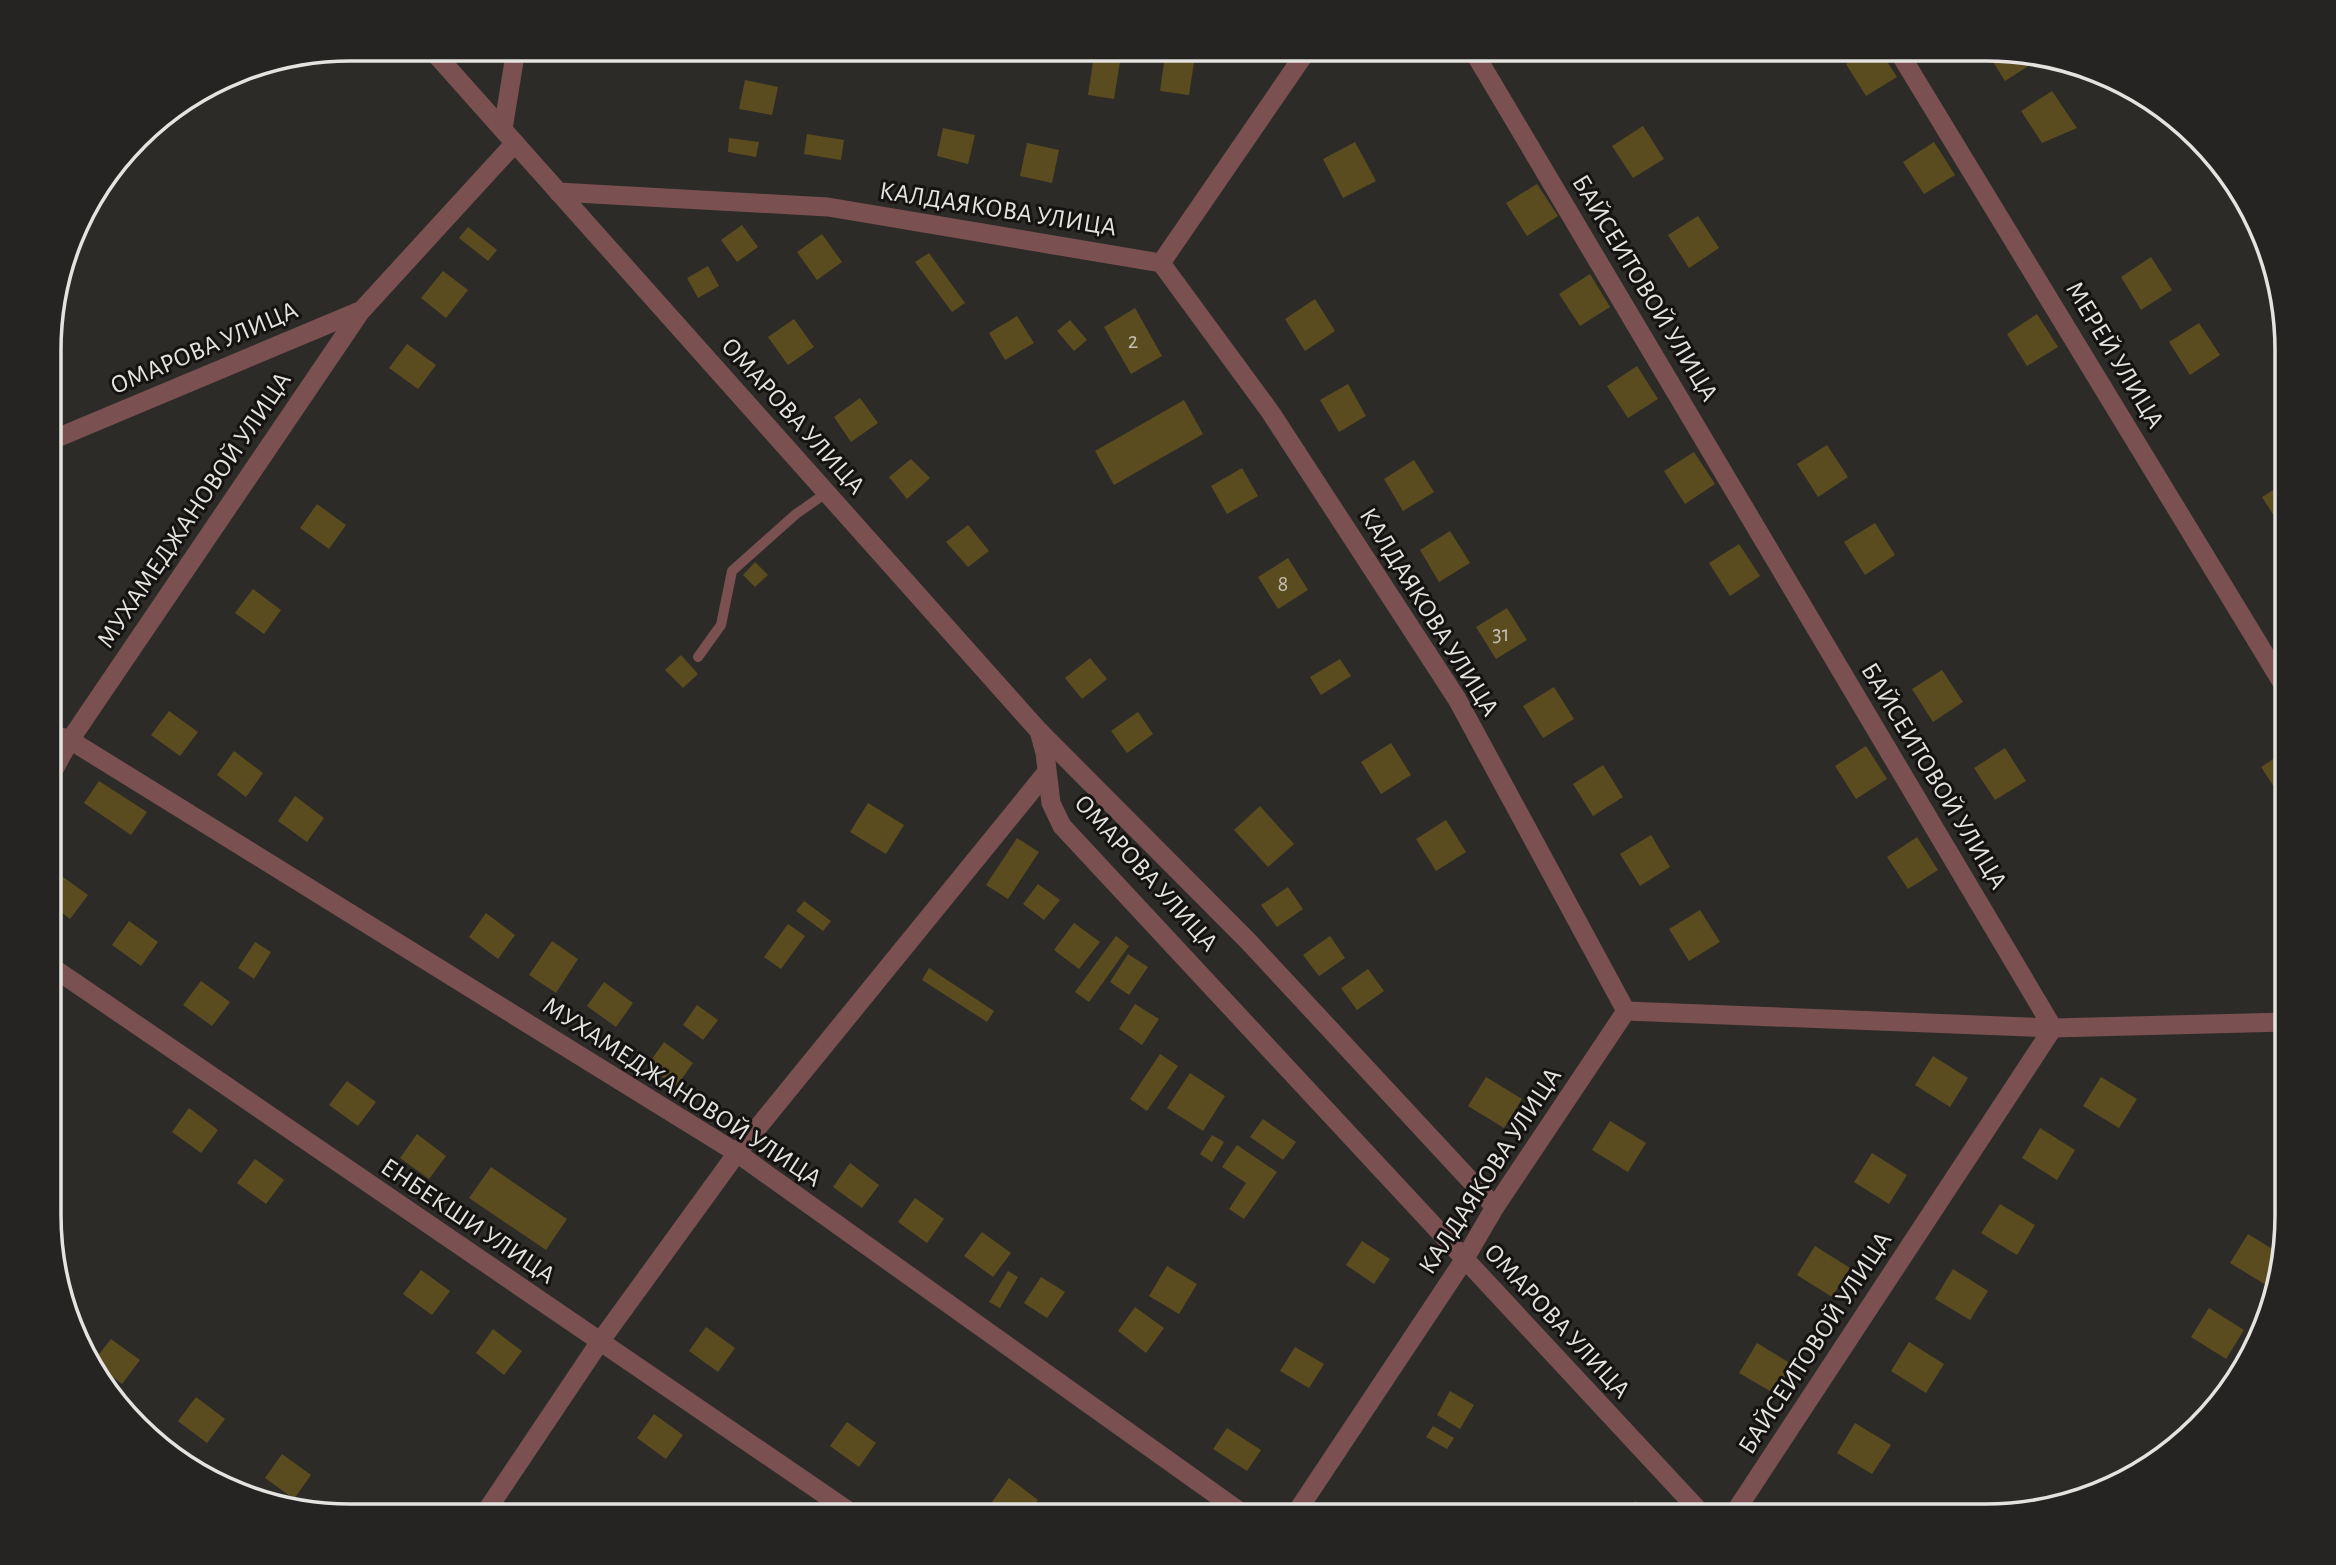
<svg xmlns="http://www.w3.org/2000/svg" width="2336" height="1565" viewBox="0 0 2336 1565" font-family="'Alegreya Sans',sans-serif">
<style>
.building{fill:#5b4c1f}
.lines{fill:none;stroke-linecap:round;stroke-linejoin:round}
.lane{stroke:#7a5051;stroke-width:10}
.street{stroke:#7a5051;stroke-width:19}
.labels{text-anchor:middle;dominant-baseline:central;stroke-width:6;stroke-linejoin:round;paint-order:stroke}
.number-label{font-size:23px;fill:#c2bdb0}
.street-label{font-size:26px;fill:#e4e3e0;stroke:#141311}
.rim{fill:none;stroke:#e4e3e0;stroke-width:3.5}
</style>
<rect width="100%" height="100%" fill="#2c2b27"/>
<g class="building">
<path d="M1095 49H1122L1114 99 1088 95Z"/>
<path d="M1166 49H1196L1189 95 1160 91Z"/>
<path d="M1868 49H1879L1897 77 1866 96 1846 64Z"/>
<path d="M1985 49 2033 57 2036 61 2005 81Z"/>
<path d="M745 80 778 87 772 115 739 109Z"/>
<path d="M2052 91 2077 128 2042 143 2021 111Z"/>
<path d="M1643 126 1664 159 1633 178 1612 146Z"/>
<path d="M943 128 975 135 968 164 937 156Z"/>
<path d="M807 134 844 140 841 160 804 154Z"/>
<path d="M729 138 759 142 756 157 728 152Z"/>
<path d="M1355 142 1376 181 1343 198 1323 159Z"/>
<path d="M1934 142 1955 175 1924 194 1903 162Z"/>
<path d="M1027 143 1059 150 1052 183 1020 176Z"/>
<path d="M1537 184 1558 216 1527 236 1506 203Z"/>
<path d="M1698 216 1719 248 1689 268 1668 235Z"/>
<path d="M742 225 758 247 737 262 721 240Z"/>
<path d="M468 227 497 250 488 261 459 238Z"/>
<path d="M822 234 842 262 817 280 797 252Z"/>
<path d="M929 253 965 303 952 312 915 262Z"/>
<path d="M2151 257 2172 290 2141 310 2121 277Z"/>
<path d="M708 266 719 286 698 298 687 278Z"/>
<path d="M443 271 468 290 446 318 421 298Z"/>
<path d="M1590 274 1610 307 1580 326 1559 294Z"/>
<path d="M1315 299 1335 331 1305 351 1285 319Z"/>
<path d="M1135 308 1162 356 1131 374 1104 327Z"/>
<path d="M2037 314 2058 347 2027 366 2007 334Z"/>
<path d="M1017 316 1034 343 1005 360 989 333Z"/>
<path d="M794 319 814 347 788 365 768 337Z"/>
<path d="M1070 320 1087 340 1074 351 1057 331Z"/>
<path d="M2199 323 2220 355 2190 375 2169 342Z"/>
<path d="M407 344 436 365 418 389 389 368Z"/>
<path d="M1637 366 1658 399 1628 418 1607 386Z"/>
<path d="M1348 384 1366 416 1339 432 1320 400Z"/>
<path d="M860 398 878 423 851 442 834 417Z"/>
<path d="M1184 400 1203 434 1114 485 1095 451Z"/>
<path d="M1827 445 1848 477 1818 497 1797 464Z"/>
<path d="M1694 452 1715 484 1685 504 1664 471Z"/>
<path d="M911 459 930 478 907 499 889 477Z"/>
<path d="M1414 460 1434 492 1403 511 1384 479Z"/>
<path d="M1242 468 1258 496 1227 514 1211 486Z"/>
<path d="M2286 482V528L2283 530 2262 497Z"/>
<path d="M317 504 346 525 329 549 300 528Z"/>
<path d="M1875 523 1895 555 1865 575 1844 542Z"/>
<path d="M968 525 989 551 968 567 946 542Z"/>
<path d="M1450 531 1470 563 1439 582 1420 550Z"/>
<path d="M1739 544 1760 576 1730 596 1709 563Z"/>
<path d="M1288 558 1308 590 1278 609 1258 577Z"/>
<path d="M755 562 768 575 755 587 743 575Z"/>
<path d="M253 589 281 610 264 634 235 613Z"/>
<path d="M1507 608 1527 640 1496 659 1476 627Z"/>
<path d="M681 655 698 674 683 688 665 670Z"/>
<path d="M1090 658 1107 679 1082 699 1065 678Z"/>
<path d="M1340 659 1351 676 1321 695 1310 677Z"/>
<path d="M1942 670 1963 702 1933 722 1912 689Z"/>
<path d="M1554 687 1574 719 1543 738 1523 706Z"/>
<path d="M169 711 198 732 180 756 151 735Z"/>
<path d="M1138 712 1153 734 1127 753 1111 731Z"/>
<path d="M1391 743 1411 775 1381 794 1361 762Z"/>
<path d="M1866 746 1887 779 1856 799 1835 766Z"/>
<path d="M2005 748 2026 781 1995 800 1974 768Z"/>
<path d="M234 751 263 773 246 797 217 775Z"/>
<path d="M2286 751V797L2282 799 2261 767Z"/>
<path d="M1603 765 1623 797 1593 816 1573 784Z"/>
<path d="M99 781 147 812 131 835 84 803Z"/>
<path d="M295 796 324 818 307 842 278 821Z"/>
<path d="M868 803 904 825 886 854 850 832Z"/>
<path d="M1260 806 1294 844 1268 867 1234 830Z"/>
<path d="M1446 820 1466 852 1436 871 1416 839Z"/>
<path d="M1651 835 1670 867 1640 886 1620 854Z"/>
<path d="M1917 837 1938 870 1908 889 1887 857Z"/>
<path d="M1017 838 1039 852 1008 899 986 885Z"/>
<path d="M59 874 88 895 70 919 52 905V884Z"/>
<path d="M1038 884 1060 900 1044 920 1023 904Z"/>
<path d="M1288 887 1303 909 1277 927 1261 905Z"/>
<path d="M804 901 831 921 823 931 796 911Z"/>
<path d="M1700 910 1720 942 1689 961 1669 929Z"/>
<path d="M486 913 515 935 498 959 469 937Z"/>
<path d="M129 921 158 942 141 966 112 945Z"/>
<path d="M1074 923 1100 942 1079 969 1054 950Z"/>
<path d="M788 924 805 936 781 969 764 957Z"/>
<path d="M1116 936 1129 946 1089 1002 1075 992Z"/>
<path d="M1330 936 1345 958 1319 976 1303 955Z"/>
<path d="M552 941 578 959 556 993 529 975Z"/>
<path d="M255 942 271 952 254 979 238 968Z"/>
<path d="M1128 954 1148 967 1129 995 1110 982Z"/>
<path d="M929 968 994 1011 987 1022 922 980Z"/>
<path d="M1368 969 1384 991 1357 1010 1341 988Z"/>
<path d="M201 981 230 1002 212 1026 183 1005Z"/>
<path d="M604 982 633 1003 616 1027 587 1006Z"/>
<path d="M1135 1004 1159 1019 1142 1045 1119 1029Z"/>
<path d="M697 1005 718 1020 703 1040 683 1025Z"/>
<path d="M664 1042 693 1063 676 1087 647 1066Z"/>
<path d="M1160 1054 1178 1066 1147 1111 1130 1099Z"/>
<path d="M1933 1056 1968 1078 1950 1107 1915 1085Z"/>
<path d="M1190 1073 1225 1096 1203 1131 1167 1108Z"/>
<path d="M1486 1077 1522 1099 1504 1128 1468 1106Z"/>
<path d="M2101 1077 2137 1099 2119 1128 2083 1106Z"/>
<path d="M347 1081 376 1102 358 1126 329 1105Z"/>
<path d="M189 1108 218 1130 201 1153 172 1132Z"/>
<path d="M1263 1119 1296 1142 1283 1160 1250 1137Z"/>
<path d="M1610 1121 1646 1143 1628 1172 1592 1150Z"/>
<path d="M2040 1128 2075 1150 2057 1180 2022 1158Z"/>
<path d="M417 1134 446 1156 429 1179 400 1158Z"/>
<path d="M1212 1135 1224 1142 1212 1162 1200 1154Z"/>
<path d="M1237 1145 1277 1172 1244 1219 1229 1209 1246 1183 1222 1167Z"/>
<path d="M1872 1153 1907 1175 1889 1204 1854 1182Z"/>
<path d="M255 1159 284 1180 266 1204 237 1183Z"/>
<path d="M850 1163 879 1185 862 1208 833 1187Z"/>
<path d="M491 1167 567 1219 546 1250 469 1198Z"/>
<path d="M915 1198 944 1219 927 1243 898 1222Z"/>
<path d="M2000 1204 2035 1225 2017 1255 1981 1233Z"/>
<path d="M982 1232 1011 1253 993 1277 964 1256Z"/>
<path d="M2248 1234 2282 1255 2266 1285 2230 1263Z"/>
<path d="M1362 1241 1390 1259 1374 1284 1346 1265Z"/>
<path d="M1815 1246 1850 1268 1832 1297 1797 1275Z"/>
<path d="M1167 1266 1197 1284 1179 1314 1149 1296Z"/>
<path d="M1953 1269 1988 1291 1970 1320 1935 1299Z"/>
<path d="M421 1270 450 1291 432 1315 403 1294Z"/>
<path d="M1008 1271 1018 1277 1000 1308 989 1302Z"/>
<path d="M1041 1277 1065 1292 1047 1318 1024 1303Z"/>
<path d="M1135 1307 1164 1328 1146 1353 1118 1331Z"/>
<path d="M2209 1308 2244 1330 2226 1359 2191 1337Z"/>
<path d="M706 1327 735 1348 718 1372 689 1351Z"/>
<path d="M493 1329 522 1351 504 1375 476 1353Z"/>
<path d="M111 1339 140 1360 122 1384 93 1362Z"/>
<path d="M1909 1342 1944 1364 1926 1393 1891 1371Z"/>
<path d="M1757 1343 1793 1365 1775 1394 1739 1373Z"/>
<path d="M1295 1347 1324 1364 1309 1388 1280 1371Z"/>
<path d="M1450 1391 1474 1405 1460 1429 1437 1415Z"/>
<path d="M196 1397 225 1419 207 1443 178 1421Z"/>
<path d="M654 1414 683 1435 666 1459 637 1438Z"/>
<path d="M847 1422 876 1443 859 1467 830 1446Z"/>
<path d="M1855 1423 1891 1445 1872 1474 1837 1453Z"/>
<path d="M1433 1426 1454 1438 1447 1449 1426 1437Z"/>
<path d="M1227 1428 1261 1450 1247 1471 1213 1449Z"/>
<path d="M282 1454 311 1475 294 1499 265 1478Z"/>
<path d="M1009 1478 1038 1500 1027 1516H1010L992 1502Z"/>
<path d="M1635 1501 1658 1516H1626Z"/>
</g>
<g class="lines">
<path class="lane" d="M698 657 721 625 732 571 796 514 826 493"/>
<g class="street">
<path d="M431 49 1039 731 1045 753 1051 803 1062 826 1703 1515"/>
<path d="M1472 49 2053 1028 1733 1515"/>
<path d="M1897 49 2286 689"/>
<path d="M503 129 516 49"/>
<path d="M558 192 828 207 1161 263 1271 413 1457 699 1626 1011 1495 1207 1464 1260 1294 1516"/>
<path d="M1161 263 1308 49"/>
<path d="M52 440 362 310 515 143"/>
<path d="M1039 731 1248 941 1495 1207"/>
<path d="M52 734 70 740 361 311"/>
<path d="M52 773 70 740 737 1153 1246 1516"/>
<path d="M52 967 856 1516"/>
<path d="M1626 1011 2053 1028 2286 1022"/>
<path d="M483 1516 599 1343 737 1153 1046 773"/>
</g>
</g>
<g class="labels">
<g class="number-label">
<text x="1133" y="341">2</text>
<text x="1283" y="584">8</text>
<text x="1501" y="634">31</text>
</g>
<g class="street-label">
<text transform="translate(998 209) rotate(9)">КАЛДАЯКОВА УЛИЦА</text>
<text transform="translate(1645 288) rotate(59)">БАЙСЕИТОВОЙ УЛИЦА</text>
<text transform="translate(204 348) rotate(-23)">ОМАРОВА УЛИЦА</text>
<text transform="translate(2115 355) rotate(59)">МЕРЕЙ УЛИЦА</text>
<text transform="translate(793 416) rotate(48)">ОМАРОВА УЛИЦА</text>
<text transform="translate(194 510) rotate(-56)">МУХАМЕДЖАНОВОЙ УЛИЦА</text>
<text transform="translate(1429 612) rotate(58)">КАЛДАЯКОВА УЛИЦА</text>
<text transform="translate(1934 776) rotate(59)">БАЙСЕИТОВОЙ УЛИЦА</text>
<text transform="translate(1146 873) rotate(48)">ОМАРОВА УЛИЦА</text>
<text transform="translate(682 1092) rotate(33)">МУХАМЕДЖАНОВОЙ УЛИЦА</text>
<text transform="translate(1490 1171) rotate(-57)">КАЛДАЯКОВА УЛИЦА</text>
<text transform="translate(468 1221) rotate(34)">ЕНБЕКШИ УЛИЦА</text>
<text transform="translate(1557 1321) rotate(47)">ОМАРОВА УЛИЦА</text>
<text transform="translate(1815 1343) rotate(-57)">БАЙСЕИТОВОЙ УЛИЦА</text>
</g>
</g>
<path d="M0 0H2336V1565H0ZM350 61H1986A289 289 0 0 1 2275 350V1215A289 289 0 0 1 1986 1504H350A289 289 0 0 1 61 1215V350A289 289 0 0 1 350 61Z" fill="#252422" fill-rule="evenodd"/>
<path class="rim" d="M350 61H1986A289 289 0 0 1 2275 350V1215A289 289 0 0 1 1986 1504H350A289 289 0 0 1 61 1215V350A289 289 0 0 1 350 61Z"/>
</svg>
